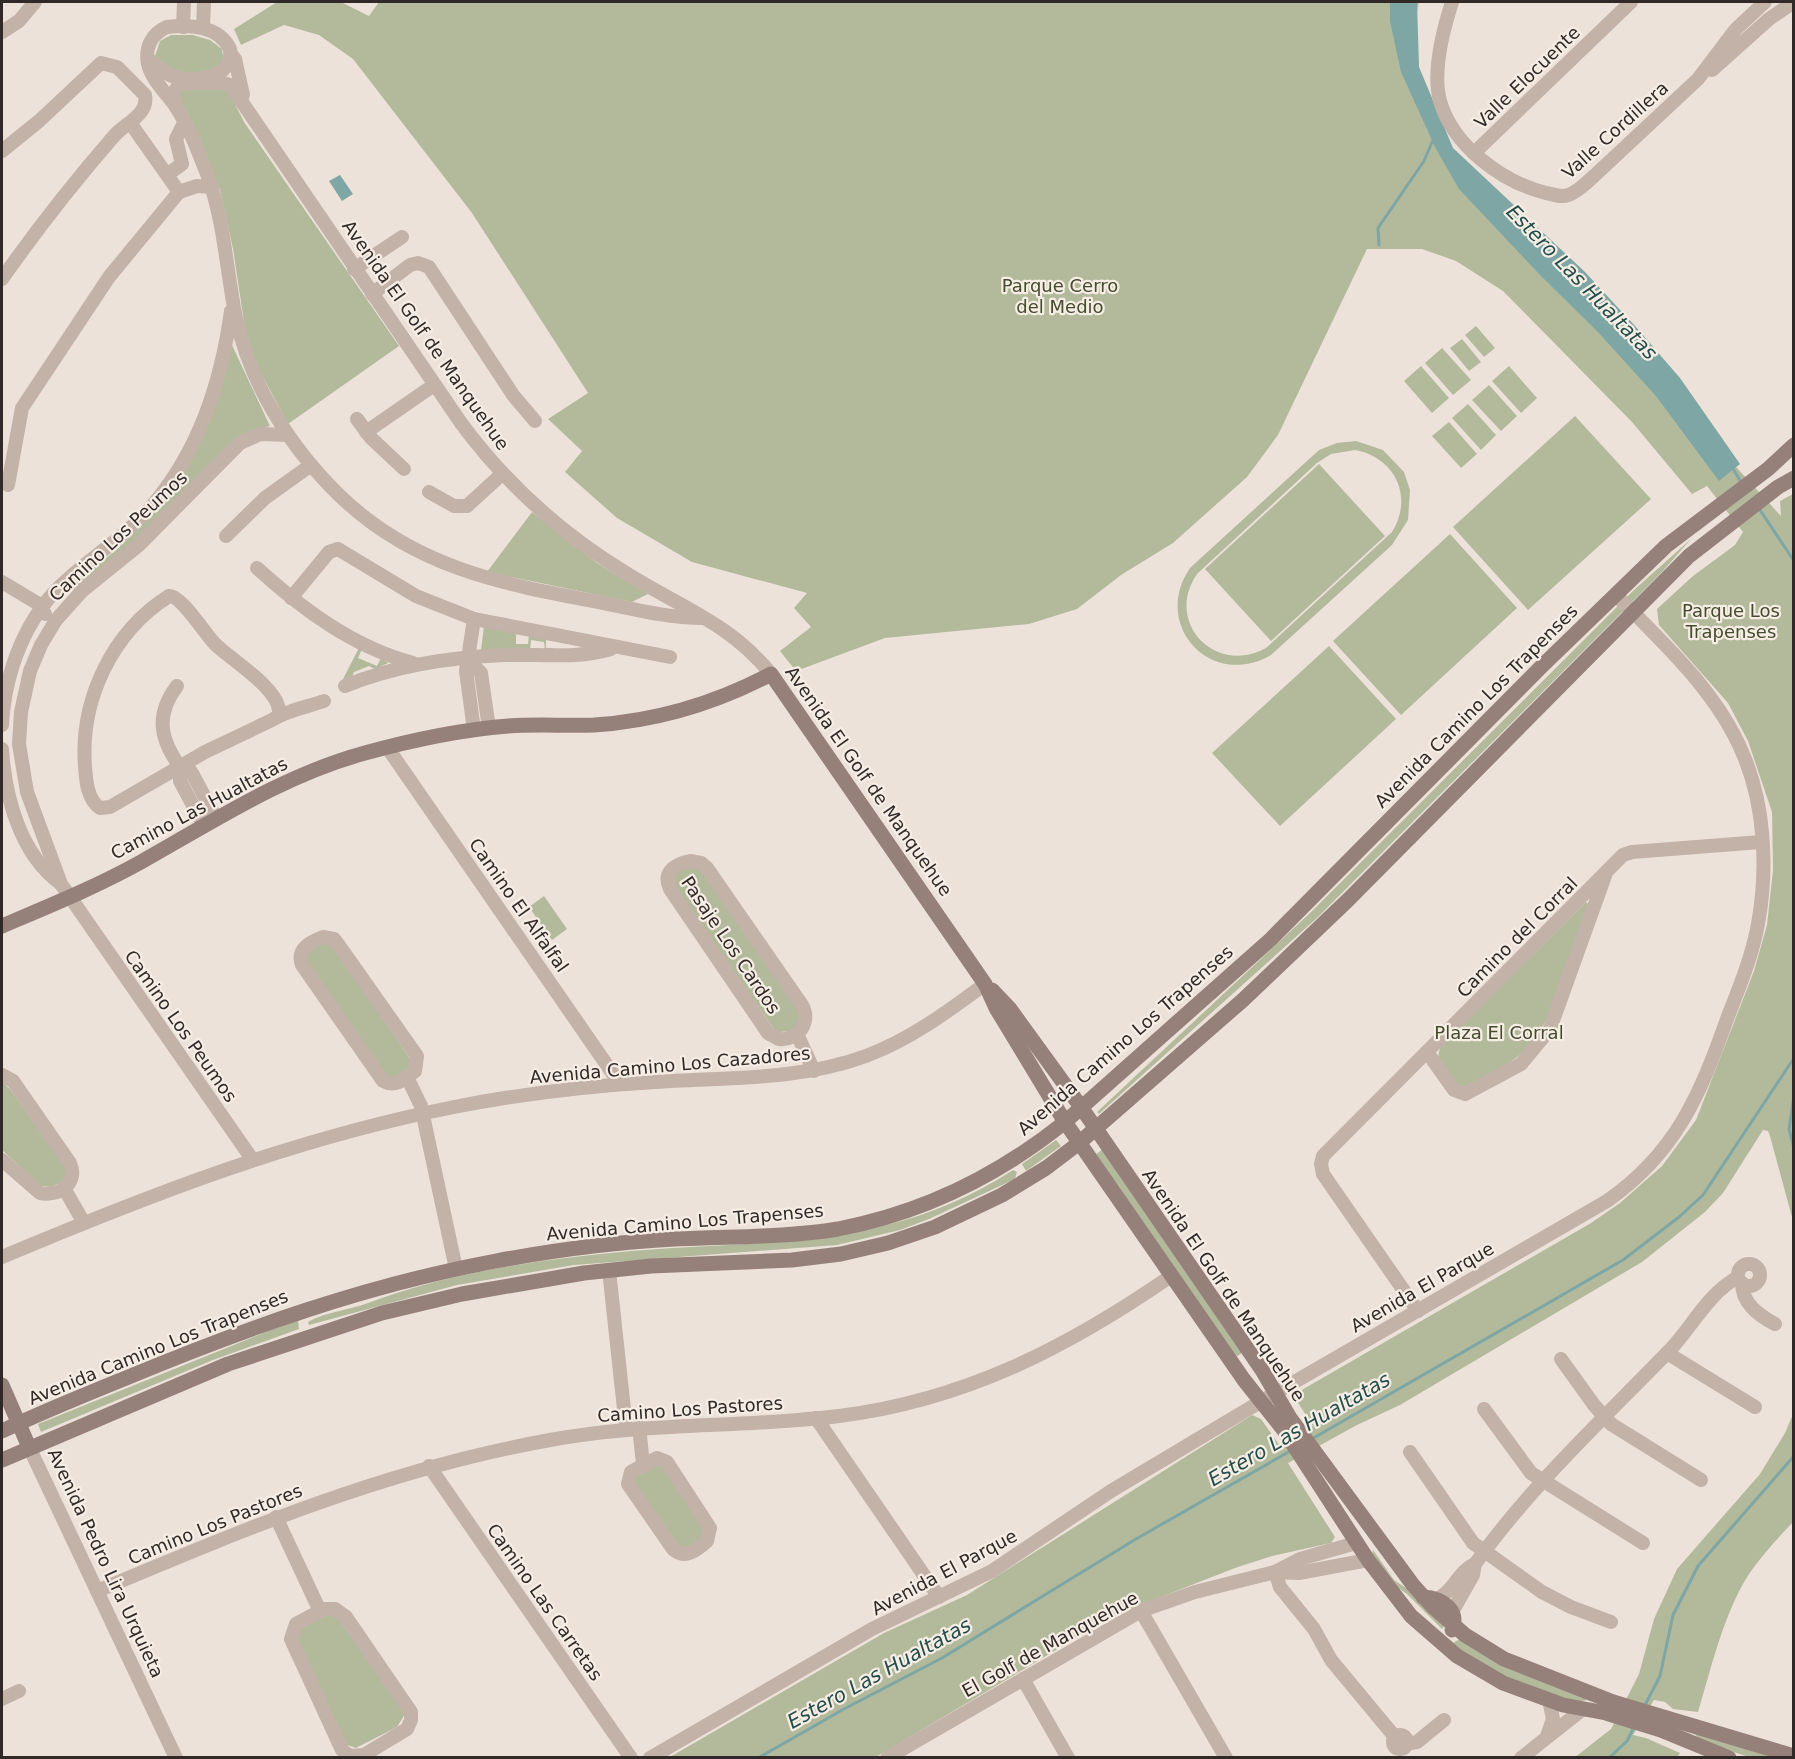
<svg xmlns="http://www.w3.org/2000/svg" width="1795" height="1759" viewBox="0 0 1795 1759" font-family="'DejaVu Sans',sans-serif">
<style>
.green{fill:#b3ba9c;fill-rule:evenodd}
.water{fill:#7da6a4}
.lines{fill:none;stroke-linecap:round;stroke-linejoin:round}
.stream{stroke:#7da6a4;stroke-width:3}
.street{stroke:#c3b2a8;stroke-width:14}
.secondary{stroke:#96817a;stroke-width:15}
.labels{text-anchor:middle;dominant-baseline:central;stroke-width:4.5;stroke-linejoin:round;paint-order:stroke}
.street-label{font-size:18px;fill:#312927;stroke:#f6ede5}
.park-label{font-size:18px;fill:#444c2e;stroke:#f6ede5}
.water-label{font-size:20px;font-style:italic;fill:#234d4b;stroke:#f6ede5}
</style>
<rect width="100%" height="100%" fill="#ede2da"/>
<g class="green">
<path d="M277 2H341L369 16 379 2H1419C1408 53 1417 80 1427 130L1781 516 1780 501 1793 494V1221L1770 1136 1768 1131 1763 1130 1723 1193 1705 1212 1642 1262 1400 1405 1357 1425 1288 1463 1335 1537 1331 1543 1272 1556 1235 1568 1115 1615 876 1757H670L884 1633 967 1595 1252 1415 1261 1419 1280 1446 1313 1426 1293 1395 1591 1223 1620 1203 1662 1166 1696 1120 1754 971 1767 925 1773 870 1772 812 1748 741 1728 703 1659 625 1657 609 1693 576 1735 545 1743 532 1707 486 1692 494 1632 422 1503 291 1456 261 1422 249H1367L1278 435 1247 477 1173 543 1121 575 1077 609 1029 624 885 638 796 671 780 651 811 627 794 608 807 593 692 562 617 518 565 472 582 451 548 419 588 393 472 213 353 59 319 35 284 25 241 45 234 29Z"/>
<path d="M193 35 210 40 222 49 224 62 204 75 166 70 155 56 160 41 171 35Z"/>
<path d="M216 87 228 90 244 122 399 346 288 424 256 364 246 335 233 249 220 190 176 90Z"/>
<path d="M1476 326 1495 348 1484 357 1465 335Z"/>
<path d="M1462 339 1481 362 1469 371 1450 348Z"/>
<path d="M231 343 270 426 263 428 131 546 74 591 68 586C83 572 101 563 116 550 186 490 211 430 231 343Z"/>
<path d="M1442 348 1471 380 1453 395 1425 363Z"/>
<path d="M1421 366 1449 398 1432 413 1404 381Z"/>
<path d="M1509 366 1537 398 1521 413 1492 381Z"/>
<path d="M1489 385 1517 416 1501 431 1472 400Z"/>
<path d="M1468 404 1496 435 1481 450 1452 418Z"/>
<path d="M1575 416 1651 499 1528 610 1453 527Z"/>
<path d="M1449 422 1477 454 1461 468 1432 436Z"/>
<path d="M1356 441 1383 450 1404 472 1410 490 1408 520 1392 545 1271 655C1211 690 1151 625 1190 568L1319 450 1337 443ZM1355 450C1395 457 1414 497 1392 532L1266 648C1215 676 1164 622 1197 574L1317 463 1331 454Z"/>
<path d="M1319 464 1385 536 1271 641 1205 569Z"/>
<path d="M532 512 597 563 648 594 632 602 487 572Z"/>
<path d="M1450 534 1517 608 1401 715 1333 641Z"/>
<path d="M1691 539 1663 571 1318 917 1099 1114 1097 1112 1310 913 1635 589Z"/>
<path d="M484 626 516 633V644H528L529 635 546 639V648H553L554 651 545 650 544 642 531 640 530 650 481 651Z"/>
<path d="M1329 646 1396 719 1280 826 1212 753Z"/>
<path d="M359 648 362 649 358 658 377 666 381 658 388 663 375 669 369 666 354 672 352 677 343 679Z"/>
<path d="M695 867 701 870 800 1012 799 1024 790 1031 780 1032 774 1029 675 887 674 874 679 869Z"/>
<path d="M544 896 567 929 552 940 529 907Z"/>
<path d="M1586 902 1588 904C1573 948 1556 1022 1523 1052 1507 1067 1486 1076 1468 1087L1457 1085 1438 1058 1440 1047Z"/>
<path d="M324 942 333 946 411 1060 408 1069 395 1078 387 1077 306 960 309 951Z"/>
<path d="M2 1082 10 1089 67 1169 64 1181 51 1187 41 1186 2 1150Z"/>
<path d="M1056 1140 1061 1146 1026 1171 1022 1164Z"/>
<path d="M1103 1149 1241 1349V1354L1237 1356 1233 1354 1095 1155Z"/>
<path d="M1013 1170 1017 1172 1015 1179 929 1219 900 1230 837 1245 574 1265 457 1285 309 1325 308 1322C325 1312 349 1310 368 1303 451 1272 542 1259 631 1251 770 1239 888 1251 1013 1170Z"/>
<path d="M298 1319 299 1329 213 1360 41 1432 38 1424Z"/>
<path d="M1793 1414V1522C1778 1538 1762 1555 1749 1574 1723 1615 1712 1666 1698 1712L1673 1709 1665 1702 1654 1700 1633 1735 1646 1738 1680 1753 1677 1758H1574L1611 1729 1639 1674 1654 1619 1677 1569 1760 1474 1785 1433Z"/>
<path d="M655 1464 662 1465 704 1528 703 1536 687 1549 679 1546 634 1482 635 1476Z"/>
<path d="M1373 1550 1394 1580 1409 1590 1444 1626 1442 1629 1407 1594 1390 1582 1372 1554Z"/>
<path d="M332 1613 339 1619 405 1714 397 1727 356 1748 347 1745 296 1637 300 1628Z"/>
<path d="M1460 1639 1512 1670 1574 1691 1587 1700 1575 1703 1501 1675 1451 1644Z"/>
<path d="M1695 1734 1778 1757H1749L1700 1741Z"/>
</g>
<g class="water">
<path d="M1390 2H1417L1419 67 1453 148 1585 272 1635 326 1680 378 1740 464 1719 481 1656 396 1597 331 1541 276 1459 189 1435 147 1401 72 1390 21Z"/>
<path d="M340 175 353 194 342 201 329 181Z"/>
</g>
<g class="lines">
<g class="stream">
<path d="M1379 245 1378 228 1424 161 1433 140"/>
<path d="M1732 467 1741 482"/>
<path d="M1758 507 1794 561"/>
<path d="M1794 1096 1789 1129 1794 1148"/>
<path d="M1310 1440 1623 1260 1679 1217 1703 1195 1794 1058"/>
<path d="M1644 1707 1660 1676 1673 1615 1698 1566 1794 1456"/>
<path d="M758 1758 844 1709 942 1658 1136 1539 1292 1450"/>
<path d="M1609 1758 1627 1741 1634 1727"/>
</g>
<g class="street">
<path d="M1452 2C1443 30 1432 71 1440 101 1453 146 1502 182 1546 193 1553 194 1561 198 1568 195 1578 192 1587 182 1594 176L1698 79 1736 29 1765 2"/>
<path d="M183 27 184 2"/>
<path d="M203 28 204 2"/>
<path d="M2 32 19 21 35 2"/>
<path d="M231 54 235 59 243 95"/>
<path d="M149 60C157 64 162 72 172 76 193 83 234 80 230 49 219 26 190 24 167 27 151 34 145 48 148 64 151 79 168 95 176 107 189 127 198 151 207 174 224 220 226 266 235 313 249 383 289 446 339 495 413 567 501 584 599 602 633 609 668 618 703 618"/>
<path d="M1712 70 1769 19 1794 2"/>
<path d="M175 105 173 93 180 84C193 84 222 79 231 86L461 423C506 484 562 534 626 573 680 607 730 623 771 674"/>
<path d="M131 124 179 192"/>
<path d="M2 151 39 121 101 63 117 67 145 95C149 115 125 123 114 136 74 182 37 229 2 279"/>
<path d="M1474 153 1631 2"/>
<path d="M168 174 182 164 176 139 184 123"/>
<path d="M354 269 402 237"/>
<path d="M372 294 410 265 418 263 429 267 513 395 535 421"/>
<path d="M357 419 371 438 404 469"/>
<path d="M366 432 434 385"/>
<path d="M8 485 22 408 109 277 179 192 197 186 212 187"/>
<path d="M429 492 454 506H467L502 474"/>
<path d="M226 536 265 498 311 465"/>
<path d="M257 568C302 609 353 647 413 663"/>
<path d="M2 582 37 603 45 614"/>
<path d="M291 598 329 552 338 549 416 596 474 619 670 657"/>
<path d="M474 619 466 671 474 730"/>
<path d="M468 660 481 673 489 728"/>
<path d="M177 686C155 715 160 739 180 767L189 769 193 775 216 818"/>
<path d="M345 686C396 665 451 657 506 655 541 654 578 659 611 649"/>
<path d="M279 714C282 690 231 660 215 644 205 634 181 595 169 596 112 632 80 700 85 766 86 780 87 799 100 808L110 807 205 752 272 720C285 711 307 707 324 701"/>
<path d="M2 725C5 671 26 615 68 579 96 554 126 536 151 507 199 451 221 383 231 311"/>
<path d="M387 747 620 1084"/>
<path d="M2 749C5 796 20 854 60 883"/>
<path d="M180 767V781L204 826"/>
<path d="M690 861 701 863 707 868 802 1005C812 1022 798 1041 779 1039L768 1033 670 889C662 872 675 864 690 861Z"/>
<path d="M323 937 334 939 338 944 417 1056 415 1071C405 1079 395 1088 383 1081L302 965C296 949 310 942 323 937Z"/>
<path d="M797 1034 814 1071"/>
<path d="M1427 1052 1454 1090 1465 1094 1521 1064 1550 1029 1605 876"/>
<path d="M2 1075 13 1081 70 1163C79 1183 59 1197 40 1193L2 1160"/>
<path d="M407 1077 421 1106 456 1269"/>
<path d="M252 1159 61 884 27 792 19 744 21 712 30 671 41 645 56 620 82 591 139 545 240 443 260 434 288 435"/>
<path d="M64 1188 84 1223"/>
<path d="M2 1257C152 1194 293 1139 454 1107 520 1094 588 1086 655 1082 726 1077 798 1081 866 1056 911 1039 947 1012 985 984"/>
<circle cx="1749" cy="1275" r="11"/>
<path d="M609 1270 626 1428"/>
<path d="M1742 1283C1742 1303 1758 1315 1775 1324"/>
<path d="M1418 1311 1323 1174 1321 1164 1323 1156 1623 855 1632 852 1761 842"/>
<path d="M1667 1353 1755 1407"/>
<path d="M1561 1359 1594 1405 1611 1424 1701 1480"/>
<path d="M1484 1409 1531 1473 1643 1543"/>
<path d="M816 1418 939 1597"/>
<path d="M639 1427 643 1464"/>
<path d="M29 1447 176 1758"/>
<path d="M1410 1452 1473 1543 1542 1592 1571 1607 1611 1622"/>
<path d="M657 1458 667 1462 710 1528 707 1541C697 1550 685 1560 673 1549L628 1484 631 1472Z"/>
<path d="M429 1466 631 1758"/>
<path d="M276 1517 320 1611"/>
<path d="M1275 1572 1280 1587 1314 1629 1331 1660 1395 1737"/>
<path d="M1275 1572 1299 1573 1368 1560"/>
<path d="M97 1591C247 1528 388 1469 550 1440 647 1422 742 1428 839 1416 966 1400 1068 1347 1171 1276"/>
<path d="M1437 1599C1454 1592 1458 1571 1475 1564"/>
<path d="M324 1609H335L346 1617 411 1712V1720L407 1729 364 1755 350 1756 342 1750 291 1639 296 1624Z"/>
<path d="M1141 1611 1226 1758"/>
<path d="M1452 1612 1473 1575 1475 1564C1531 1486 1600 1422 1667 1353 1692 1328 1706 1295 1738 1277"/>
<path d="M1023 1679 1068 1758"/>
<path d="M2 1699 19 1691"/>
<circle cx="1400" cy="1742" r="7"/>
<path d="M1547 1736 1553 1719 1549 1700"/>
<path d="M1407 1744 1417 1742 1444 1720"/>
<path d="M650 1758 872 1629 992 1571 1111 1491 1260 1402 1607 1201C1676 1153 1700 1095 1727 1019 1739 988 1752 957 1758 924 1768 869 1765 805 1743 754 1717 691 1662 642 1616 595"/>
<path d="M887 1758 1141 1611 1195 1592 1275 1572 1300 1559 1356 1543"/>
<path d="M1521 1758 1583 1709"/>
</g>
<g class="secondary">
<path d="M2 926C49 906 96 887 141 862 214 821 284 775 365 753 412 740 459 730 508 726 536 724 565 726 594 725 656 721 716 703 771 674L985 984 996 1008 1065 1122 1244 1380 1283 1429 1368 1560 1411 1616 1457 1656 1503 1683 1563 1705 1606 1713 1661 1730 1729 1758"/>
<path d="M992 990 1010 1009 1081 1107 1262 1370 1290 1418 1413 1585 1432 1606 1465 1635 1504 1659 1613 1702 1794 1756"/>
<path d="M2 1385 29 1447"/>
<path d="M2 1431C42 1412 84 1395 126 1378 246 1328 367 1285 496 1261 555 1250 615 1242 675 1239 729 1236 784 1238 838 1229 922 1213 999 1175 1065 1122L1271 939 1542 666 1666 546 1768 469 1794 445"/>
<path d="M2 1460 228 1364 382 1313 462 1294 584 1273 651 1266 792 1260 841 1254 888 1243 935 1227 1002 1195 1046 1168 1079 1143 1243 1000 1348 900 1689 556 1778 487 1794 478"/>
<path d="M1423 1597C1441 1598 1460 1609 1452 1630"/>
</g>
</g>
<g class="labels">
<g class="street-label">
<text transform="translate(1527 77) rotate(-44)">Valle Elocuente</text>
<text transform="translate(1615 130) rotate(-42)">Valle Cordillera</text>
<text transform="translate(426 335) rotate(55)">Avenida El Golf de Manquehue</text>
<text transform="translate(118 536) rotate(-43)">Camino Los Peumos</text>
<text transform="translate(1476 706) rotate(-45)">Avenida Camino Los Trapenses</text>
<text transform="translate(869 781) rotate(55)">Avenida El Golf de Manquehue</text>
<text transform="translate(199 808) rotate(-28)">Camino Las Hualtatas</text>
<text transform="translate(519 905) rotate(55)">Camino El Alfalfal</text>
<text transform="translate(1517 937) rotate(-45)">Camino del Corral</text>
<text transform="translate(731 945) rotate(56)">Pasaje Los Cardos</text>
<text transform="translate(181 1026) rotate(55)">Camino Los Peumos</text>
<text transform="translate(1125 1040) rotate(-41)">Avenida Camino Los Trapenses</text>
<text transform="translate(670 1065) rotate(-5)">Avenida Camino Los Cazadores</text>
<text transform="translate(685 1222) rotate(-5)">Avenida Camino Los Trapenses</text>
<text transform="translate(1224 1285) rotate(56)">Avenida El Golf de Manquehue</text>
<text transform="translate(1422 1287) rotate(-30)">Avenida El Parque</text>
<text transform="translate(158 1347) rotate(-22)">Avenida Camino Los Trapenses</text>
<text transform="translate(690 1409) rotate(-4)">Camino Los Pastores</text>
<text transform="translate(215 1524) rotate(-22)">Camino Los Pastores</text>
<text transform="translate(106 1563) rotate(65)">Avenida Pedro Lira Urquieta</text>
<text transform="translate(944 1572) rotate(-28)">Avenida El Parque</text>
<text transform="translate(545 1602) rotate(55)">Camino Las Carretas</text>
<text transform="translate(1050 1644) rotate(-29)">El Golf de Manquehue</text>
</g>
<g class="park-label">
<text x="1060" y="285">Parque Cerro<tspan x="1060" dy="21">del Medio</tspan></text>
<text x="1731" y="610">Parque Los<tspan x="1731" dy="21">Trapenses</tspan></text>
<text x="1499" y="1032">Plaza El Corral</text>
</g>
<g class="water-label">
<text transform="translate(1582 282) rotate(46)">Estero Las Hualtatas</text>
<text transform="translate(1299 1429) rotate(-30)">Estero Las Hualtatas</text>
<text transform="translate(879 1673) rotate(-29)">Estero Las Hualtatas</text>
</g>
</g>
<rect width="1795" height="1759" fill="none" stroke="#312927" stroke-width="6"/>
</svg>
